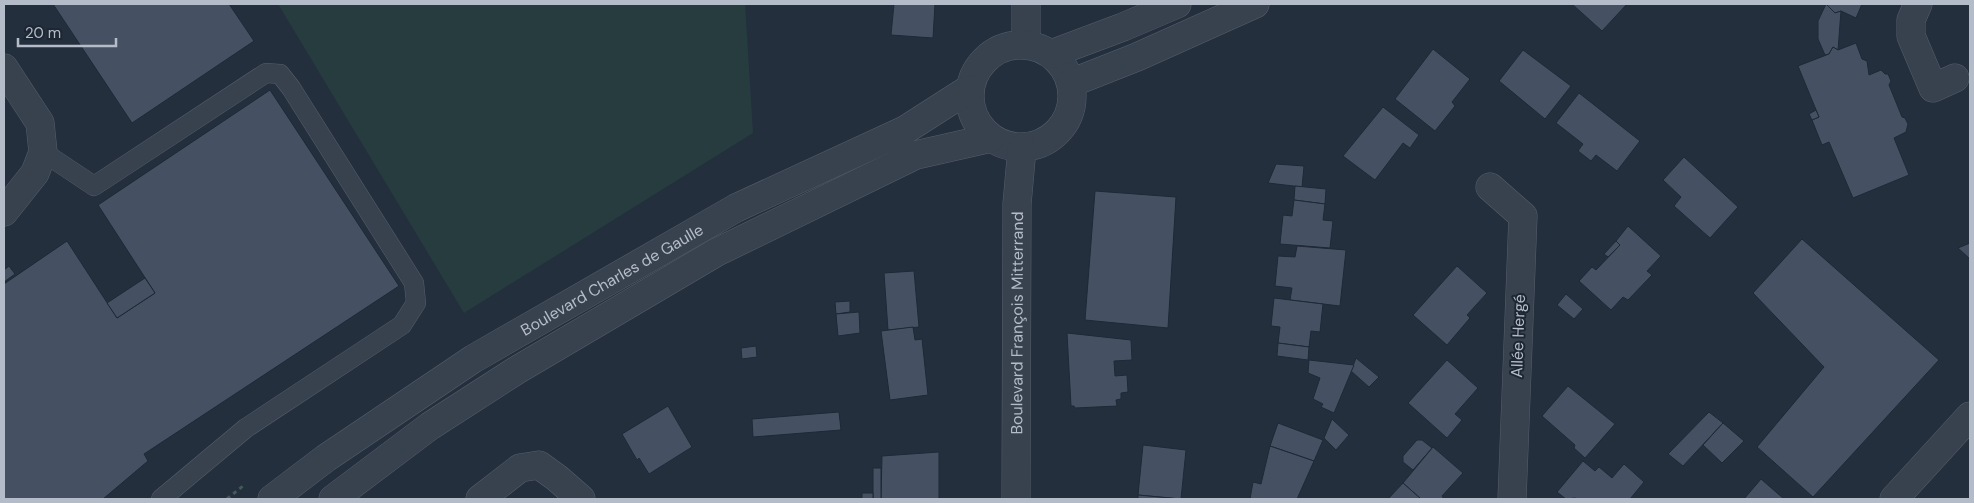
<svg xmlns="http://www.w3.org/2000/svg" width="1974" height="503" viewBox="0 0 1974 503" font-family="'DM Sans',sans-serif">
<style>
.green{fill:#263c3f}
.building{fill:#455162;stroke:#1f2835}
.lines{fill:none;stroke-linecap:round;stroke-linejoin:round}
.service-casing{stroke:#565f6c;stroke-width:20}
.minor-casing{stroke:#565f6c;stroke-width:29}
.tertiary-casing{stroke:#565f6c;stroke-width:29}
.path{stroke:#44595c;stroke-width:3;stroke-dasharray:4 4;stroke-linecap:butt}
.service{stroke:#38414e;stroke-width:19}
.minor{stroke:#38414e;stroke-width:28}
.tertiary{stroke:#38414e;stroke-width:28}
.labels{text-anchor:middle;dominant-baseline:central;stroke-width:4;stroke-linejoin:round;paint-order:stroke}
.street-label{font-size:16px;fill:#b4bcc9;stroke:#1d2633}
</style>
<rect width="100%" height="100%" fill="#242f3e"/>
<path class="green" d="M278 4H745L753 133 464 313Z"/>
<g class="building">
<path d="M53 4H229L254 41 132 123Z"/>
<path d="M894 4H935L933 38 891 35Z"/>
<path d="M1572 4H1627L1602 31Z"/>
<path d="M1825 4H1862L1856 18 1841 11 1835 13Z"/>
<path d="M1826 4 1835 13 1841 11 1838 50 1833 47 1829 54 1825 55 1818 39V21Z"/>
<path d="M1856 43 1862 59 1867 61 1869 75 1881 70 1885 74H1888L1891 81 1889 85 1902 117 1905 118 1908 124 1906 132 1894 138 1909 175 1853 198 1829 142 1822 145 1812 120 1819 117 1798 66 1829 54 1833 47 1838 50Z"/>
<path d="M1433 49 1470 79 1452 102 1455 106 1435 131 1395 99Z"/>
<path d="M1523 50 1571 86 1545 119 1499 81Z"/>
<path d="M270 90 399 286 144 454 148 461 103 499H4V284L67 241 117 318 155 293 98 205Z"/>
<path d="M1579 93 1640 141 1617 171 1596 155 1591 161 1578 151 1583 144 1556 123Z"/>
<path d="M1383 107 1419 135 1410 148 1403 143 1375 180 1343 156Z"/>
<path d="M1816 110 1819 117 1812 120 1809 114Z"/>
<path d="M1684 157 1738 207 1710 238 1674 206 1681 197 1663 180Z"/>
<path d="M1276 164 1304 166 1302 187 1268 183Z"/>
<path d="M1295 186 1326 189 1325 204 1294 200Z"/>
<path d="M1095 191 1176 197 1168 328 1085 320Z"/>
<path d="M1294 200 1325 204 1323 220 1333 221 1330 248 1280 244 1283 215 1292 216Z"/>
<path d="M1628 226 1661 256 1647 271 1652 275 1628 300 1623 297 1611 310 1579 281 1592 267 1596 270 1620 245 1616 241Z"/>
<path d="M1802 239 1939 360 1813 497 1757 447 1824 367 1753 293Z"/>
<path d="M1616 241 1620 245 1608 257 1604 254Z"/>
<path d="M1970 243V259L1958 248Z"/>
<path d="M1297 246 1346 250 1340 306 1290 300 1292 288 1275 286 1278 256 1295 257Z"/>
<path d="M9 266 15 274 4 282V270Z"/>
<path d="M1457 266 1487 293 1467 315 1470 318 1447 345 1413 315Z"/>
<path d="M914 271 919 327 888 330 884 273Z"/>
<path d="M145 278 155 293 117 318 107 303Z"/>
<path d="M1566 294 1583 309 1574 319 1557 305Z"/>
<path d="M1274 298 1323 304 1320 332 1311 331 1309 347 1278 343 1280 327 1271 326Z"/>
<path d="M850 301V312L836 314 835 302Z"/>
<path d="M859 312 860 333 838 336 836 314Z"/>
<path d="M913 327 915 340 922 339 928 395 890 400 881 331Z"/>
<path d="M1067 333 1131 340 1132 360 1114 361 1115 376 1127 375 1128 392 1121 393V399L1116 400 1117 406 1075 408 1074 406H1071Z"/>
<path d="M1278 343 1309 347 1308 360 1277 356Z"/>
<path d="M756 346 757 357 742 359 741 348Z"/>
<path d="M1356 358 1379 377 1369 387 1351 371Z"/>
<path d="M1309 360 1354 365 1334 413 1321 407 1323 404 1313 399 1320 378 1308 373Z"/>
<path d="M1447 360 1478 388 1455 414 1462 420 1447 438 1408 403Z"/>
<path d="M1568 386 1615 424 1585 458 1574 448 1575 445 1542 416Z"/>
<path d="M668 406 692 447 649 474 639 458 637 460 622 434Z"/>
<path d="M839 412 841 430 753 437 752 419Z"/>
<path d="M1709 412 1723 423 1683 466 1668 454Z"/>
<path d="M1332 419 1349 435 1336 450 1324 438Z"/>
<path d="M1278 423 1323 440 1314 461 1270 446Z"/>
<path d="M1723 423 1744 441 1722 463 1703 445Z"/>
<path d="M1417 440H1422L1432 448 1413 470 1403 462V456Z"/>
<path d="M1143 445 1186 450 1181 499 1138 495Z"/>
<path d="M1270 446 1314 461 1297 499H1250L1253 482 1261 484Z"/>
<path d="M1433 447 1463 473 1442 496 1444 499H1421L1403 483Z"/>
<path d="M939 452V499H881L882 456Z"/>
<path d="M1583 461 1595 471 1599 467 1612 478 1624 464 1644 482 1630 499H1577L1575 498 1566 499 1557 492Z"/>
<rect x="873" y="468" width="8" height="31"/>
<path d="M1761 479 1784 499H1744Z"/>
<path d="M1403 483 1421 499H1388Z"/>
<rect x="862" y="493" width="11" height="6"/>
<path d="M1138 495 1180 499H1138Z"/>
</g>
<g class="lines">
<defs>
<path id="service" d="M43 152 94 186 266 73 280 74 291 88 414 283 416 303 402 325 246 428 161 499"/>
<g id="minor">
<path d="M1918 4 1911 20V36L1933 88 1955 78"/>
<path d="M4 68 40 123 43 152 35 173 4 212"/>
<path d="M1490 187 1523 216 1512 499"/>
<path d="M480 499 520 468 539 465 557 478 581 499"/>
<path d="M1894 499 1970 416"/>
</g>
<g id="tertiary">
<path d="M1026 44V4"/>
<circle cx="1021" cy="96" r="51"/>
<path d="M1051 54 1123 27 1177 4"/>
<path d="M1071 83 1137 57 1255 4"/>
<path id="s1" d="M272 499 326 458 473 359 736 208 905 130 969 89"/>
<path d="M333 499 430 426 517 370 717 252 916 155 991 138"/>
<path id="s2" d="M1016 499 1017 204 1022 148"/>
</g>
</defs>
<use href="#service" class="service-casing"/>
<use href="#minor" class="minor-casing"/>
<use href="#tertiary" class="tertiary-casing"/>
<path class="path" d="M227 499 243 486"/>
<use href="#service" class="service"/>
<use href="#minor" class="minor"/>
<use href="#tertiary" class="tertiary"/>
</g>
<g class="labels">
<g class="street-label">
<text stroke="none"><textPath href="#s1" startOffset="405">Boulevard Charles de Gaulle</textPath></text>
<text stroke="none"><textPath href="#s2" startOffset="176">Boulevard François Mitterrand</textPath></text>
<text transform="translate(1518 336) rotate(-88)">Allée Hergé</text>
</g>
</g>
<rect width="1974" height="503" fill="none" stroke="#b4bcc9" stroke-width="10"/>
<path d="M18 38v8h98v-8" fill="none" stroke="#b4bcc9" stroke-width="2.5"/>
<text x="25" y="38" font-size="15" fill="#b4bcc9" stroke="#1d2633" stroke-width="4" paint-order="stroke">20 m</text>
</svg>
